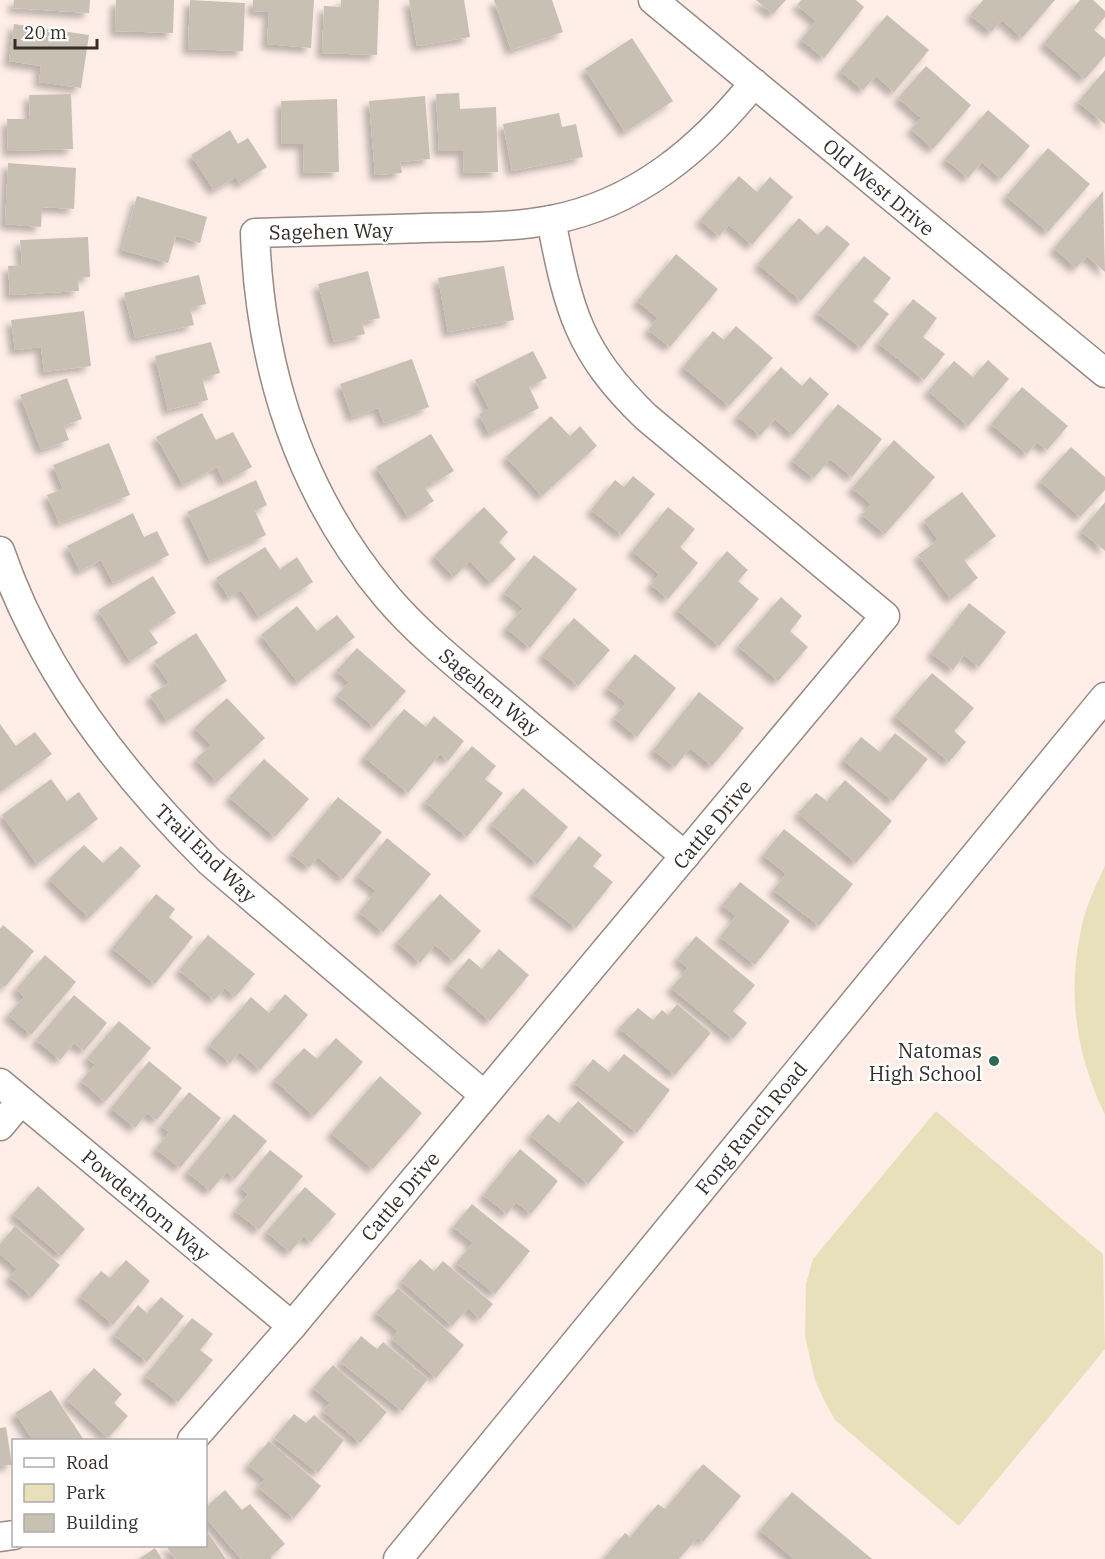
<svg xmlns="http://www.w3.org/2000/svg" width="1105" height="1559" viewBox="0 0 1105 1559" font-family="'IBM Plex Serif',serif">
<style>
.green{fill:#e8e0bb}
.building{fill:#c9c0b4;filter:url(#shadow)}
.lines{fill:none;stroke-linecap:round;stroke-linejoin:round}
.minor-casing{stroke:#978983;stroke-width:31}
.minor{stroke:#fff;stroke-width:28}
.poi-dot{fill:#2b6a57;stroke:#fff;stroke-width:2}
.labels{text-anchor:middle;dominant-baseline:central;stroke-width:5;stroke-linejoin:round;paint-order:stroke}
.street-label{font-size:20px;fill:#342e2b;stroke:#fff}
.poi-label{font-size:20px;fill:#342e2b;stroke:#fff;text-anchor:end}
</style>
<defs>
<filter id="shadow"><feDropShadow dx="-5.5" dy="5.5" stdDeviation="3" flood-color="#0004"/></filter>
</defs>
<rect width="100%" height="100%" fill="#feeee7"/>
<g class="green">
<path d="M1105 865V1115C1074 1049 1066 988 1084 917 1089 899 1098 882 1105 865Z"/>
<path d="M936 1111 1103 1254 1105 1349 959 1526 835 1420 824 1400 815 1380 805 1336 806 1284 813 1259Z"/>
</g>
<g class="building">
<path d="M14 0H90L89 13 13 8Z"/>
<path d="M116 0H174L173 33 115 31Z"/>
<path d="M190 0 245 3 243 51 188 49Z"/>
<path d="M253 0H314L311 48 267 44 269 12 253 11Z"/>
<path d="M341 0H379L377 55 322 53 324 6 341 7Z"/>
<path d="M409 0H464L470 37 417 46Z"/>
<path d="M494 0H552L563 32 511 50Z"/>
<path d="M756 0H786L773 14Z"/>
<path d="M801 0H856L864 7 824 58 801 40 816 21 797 5Z"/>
<path d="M983 0H1055L1022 38 1002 20 991 32 970 15Z"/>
<path d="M1080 0H1093L1105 11V17L1094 30 1105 39V56L1085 79 1044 43Z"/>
<path d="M887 15 929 50 894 92 876 76 863 90 840 71Z"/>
<path d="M14 24 89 35 81 88 39 82 41 66 9 61Z"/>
<path d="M632 38 673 101 625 132 585 69Z"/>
<path d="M926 66 971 105 933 149 911 129 921 118 898 98Z"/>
<path d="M1105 70V124L1078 102Z"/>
<path d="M459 93 460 109 496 107 498 172 464 173 463 151H439L436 94Z"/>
<path d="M71 94 73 149 8 151 7 119H30L29 95Z"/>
<path d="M425 96 430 159 400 162 402 173 375 175 369 101Z"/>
<path d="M337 99 339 172 304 173 303 144H282L281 101Z"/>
<path d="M988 110 1030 146 1001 179 982 162 968 178 945 159Z"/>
<path d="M559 113 562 127 576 124 583 157 512 171 503 124Z"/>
<path d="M230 130 238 144 248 138 267 167 240 184 236 177 214 190 191 155Z"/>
<path d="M1048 148 1090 184 1048 232 1006 196Z"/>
<path d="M8 163 76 168 74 209 42 207 41 227 5 224Z"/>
<path d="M739 176 757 192 770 177 793 197 752 245 729 225 719 236 700 220Z"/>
<path d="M1103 191 1105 272 1087 256 1076 268 1054 248Z"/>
<path d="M137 196 207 217 200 243 176 236 168 263 122 250Z"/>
<path d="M799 218 818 235 827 225 850 244 801 301 758 264Z"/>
<path d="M88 237 90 277 78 278 79 291 10 295 8 266 22 265 20 240Z"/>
<path d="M676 254 718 289 670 347 648 330 658 318 637 301Z"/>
<path d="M864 256 891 278 873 301 889 314 861 348 817 313Z"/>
<path d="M504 266 514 320 448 332 438 278Z"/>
<path d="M368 271 380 318 362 322 365 334 334 342 318 284Z"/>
<path d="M199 275 206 304 190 308 194 325 135 338 124 293Z"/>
<path d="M913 299 937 318 923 337 945 354 924 380 878 343Z"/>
<path d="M84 311 91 366 44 372 41 347 15 350 11 320Z"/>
<path d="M736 326 773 358 729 406 683 367 713 331 724 340Z"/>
<path d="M211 342 220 373 202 378 208 400 168 410 155 356Z"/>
<path d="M533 351 547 378 529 387 539 408 489 434 479 414 489 409 475 380Z"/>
<path d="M412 359 429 407 384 423 378 408 352 417 340 384Z"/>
<path d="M988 360 1009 379 968 426 928 391 954 361 973 377Z"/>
<path d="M781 367 802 386 810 377 829 394 793 435 775 419 760 436 737 416Z"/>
<path d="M67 378 82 419 64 426 69 440 41 450 20 395Z"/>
<path d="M1022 387 1068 426 1047 450 1037 442 1027 454 991 424Z"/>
<path d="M838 404 882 439 852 477 830 459 814 478 792 461Z"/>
<path d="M202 413 216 440 233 432 252 467 224 482 217 467 183 485 156 437Z"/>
<path d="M551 416 570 436 580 426 597 446 542 496 506 457Z"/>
<path d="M431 434 454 471 425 488 434 501 408 517 376 467Z"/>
<path d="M894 440 935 477 885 534 862 515 871 504 852 488Z"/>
<path d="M109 443 130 495 59 523 47 495 63 489 53 465Z"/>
<path d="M1071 447 1105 477V490L1080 517 1040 481Z"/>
<path d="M633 476 655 494 622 535 591 510 615 480 624 487Z"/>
<path d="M256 480 267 505 255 511 266 535 210 561 187 512Z"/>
<path d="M962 492 996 536 964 560 978 578 951 599 918 555 938 540 924 520Z"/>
<path d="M1105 502V551L1081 531Z"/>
<path d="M484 507 508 532 499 542 516 559 491 583 470 561 454 577 434 556Z"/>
<path d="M668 507 695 529 680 547 698 563 668 599 651 585 659 574 632 551Z"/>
<path d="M133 513 144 537 157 531 169 555 113 583 101 560 80 571 67 546Z"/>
<path d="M265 547 280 569 297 557 313 582 259 617 241 590 229 598 216 578Z"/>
<path d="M727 551 748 570 738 581 759 599 719 646 677 610Z"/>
<path d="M534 555 577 589 530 648 506 628 523 608 504 593Z"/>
<path d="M153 576 176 613 149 630 158 643 130 661 98 610Z"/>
<path d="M781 597 802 616 790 631 808 647 778 681 738 646Z"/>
<path d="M969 603 1006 632 979 667 964 655 953 670 931 653Z"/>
<path d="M297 606 317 631 337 615 355 637 298 682 261 635Z"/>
<path d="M574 618 610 650 578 686 542 655Z"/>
<path d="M196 633 227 681 167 721 150 695 169 683 154 661Z"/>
<path d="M357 648 406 691 374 727 337 695 349 682 336 671Z"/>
<path d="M635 654 676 688 637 737 614 718 626 703 607 688Z"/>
<path d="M932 673 974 708 954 731 966 742 949 762 895 716Z"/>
<path d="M699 692 744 728 712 766 690 748 675 767 653 750Z"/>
<path d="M227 698 265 738 217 782 196 759 211 745 194 728Z"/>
<path d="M404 709 426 727 434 716 464 741 448 761 440 754 408 793 364 757Z"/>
<path d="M0 724 16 746 35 732 52 754 0 792Z"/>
<path d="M895 733 928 759 893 801 843 760 861 737 880 752Z"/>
<path d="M472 746 496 766 485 779 503 793 467 837 425 802Z"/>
<path d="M264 759 309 799 275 837 229 797Z"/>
<path d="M51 779 67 801 79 792 98 819 37 864 2 815Z"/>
<path d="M845 780 892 821 856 863 798 813 816 793 827 801Z"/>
<path d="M523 788 568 827 537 864 491 824Z"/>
<path d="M338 797 382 832 343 879 318 857 309 868 291 854Z"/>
<path d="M784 829 853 884 819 926 773 890 786 874 763 855Z"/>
<path d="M579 836 602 855 593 866 613 882 576 928 533 894Z"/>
<path d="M387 838 431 874 383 932 359 912 376 891 357 876Z"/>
<path d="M84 845 103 863 121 846 141 866 89 918 49 879Z"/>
<path d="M740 882 790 921 755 965 720 937 736 916 722 905Z"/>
<path d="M156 894 175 909 169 917 193 937 155 984 112 948Z"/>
<path d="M440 894 481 931 454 961 435 945 420 963 397 942Z"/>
<path d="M3 925 34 951 5 987 0 984V929Z"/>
<path d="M208 935 255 974 235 997 225 988 214 1000 179 970Z"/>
<path d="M696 936 755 985 733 1011 747 1023 733 1039 671 988 688 968 677 959Z"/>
<path d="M499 949 529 975 490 1021 447 984 469 958 482 969Z"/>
<path d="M45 955 76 982 31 1035 8 1015 24 997 16 989Z"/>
<path d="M285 994 308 1015 260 1070 240 1052 230 1063 209 1045 251 997 269 1013Z"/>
<path d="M74 995 107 1023 84 1051 74 1043 60 1060 36 1040Z"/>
<path d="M677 1004 711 1033 675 1075 619 1028 638 1008 653 1020 662 1010 668 1015Z"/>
<path d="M119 1021 151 1048 105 1102 81 1081 95 1065 87 1058Z"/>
<path d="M336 1038 363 1062 314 1116 274 1080 304 1048 317 1059Z"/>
<path d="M624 1054 670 1090 637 1133 574 1083 593 1059 609 1072Z"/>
<path d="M149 1061 182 1088 157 1120 147 1113 135 1128 111 1108Z"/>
<path d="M380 1076 422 1113 373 1169 331 1133Z"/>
<path d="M189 1092 221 1118 180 1168 156 1149 169 1132 161 1126Z"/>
<path d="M578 1101 624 1142 588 1184 530 1135 548 1114 559 1123Z"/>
<path d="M234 1114 267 1141 235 1179 227 1172 210 1191 187 1172Z"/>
<path d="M520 1149 558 1181 531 1214 516 1202 507 1214 483 1195Z"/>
<path d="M270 1150 303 1176 259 1230 235 1211 248 1194 240 1187Z"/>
<path d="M38 1186 85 1229 61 1256 13 1214Z"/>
<path d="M305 1187 336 1214 311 1242 304 1236 290 1252 266 1232Z"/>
<path d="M472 1204 530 1251 495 1294 456 1263 473 1243 453 1227Z"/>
<path d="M15 1226 60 1265 32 1297 9 1277 17 1269 0 1254V1244Z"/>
<path d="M420 1259 434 1271 443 1261 493 1304 480 1319 468 1308 452 1326 401 1281Z"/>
<path d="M126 1260 150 1281 113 1325 80 1296 101 1271 110 1278Z"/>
<path d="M398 1288 464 1345 436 1378 392 1339 398 1331 376 1313Z"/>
<path d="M161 1297 184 1316 147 1362 114 1335 138 1305 147 1313Z"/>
<path d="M192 1318 213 1334 200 1350 213 1360 178 1402 145 1376Z"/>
<path d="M361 1336 377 1349 383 1342 428 1379 402 1411 340 1362Z"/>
<path d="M333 1365 387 1412 360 1443 323 1411 330 1403 313 1388Z"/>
<path d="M94 1368 122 1394 114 1403 128 1416 108 1438 66 1399Z"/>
<path d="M51 1390 84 1440H33L15 1413Z"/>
<path d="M294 1414 306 1423 314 1415 344 1440 318 1473 274 1438Z"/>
<path d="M6 1427 12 1465 0 1466V1428Z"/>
<path d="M269 1441 321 1486 294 1518 258 1487 265 1479 248 1465Z"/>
<path d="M703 1464 741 1496 703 1542 698 1537 679 1559H603L625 1533 630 1537 658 1504 665 1509Z"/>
<path d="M225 1490 242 1510 250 1504 285 1544 270 1557 272 1559H241L206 1518V1507Z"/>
<path d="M792 1492 872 1559H794L760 1530Z"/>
<path d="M208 1533 226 1559H175L166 1546H206Z"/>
<path d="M155 1548 162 1559H139Z"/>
</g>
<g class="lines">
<defs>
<g id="minor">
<path d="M653 0 1105 373"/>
<path d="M0 551C41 671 121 774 210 862L484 1095"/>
<path d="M685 856C626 806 566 757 507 707 466 672 422 638 387 597 298 492 260 368 255 233 312 231 368 230 424 228 466 227 509 228 551 220 636 204 701 149 754 83"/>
<path d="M0 1083 292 1326"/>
<path d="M0 1126 21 1101"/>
<path d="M192 1440 292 1326 885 616 646 417C578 351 569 311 551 220"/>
<path d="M0 1537 14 1535"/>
<path d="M398 1559 1105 697"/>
</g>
</defs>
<use href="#minor" class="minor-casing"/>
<use href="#minor" class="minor"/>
</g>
<circle class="poi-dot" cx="994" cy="1061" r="6"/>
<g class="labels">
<g class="street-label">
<text transform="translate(879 187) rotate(40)">Old West Drive</text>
<text transform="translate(331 231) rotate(-1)">Sagehen Way</text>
<text transform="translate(490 692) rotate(40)">Sagehen Way</text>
<text transform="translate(712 824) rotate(-50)">Cattle Drive</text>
<text transform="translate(206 853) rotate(44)">Trail End Way</text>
<text transform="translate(751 1128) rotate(-51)">Fong Ranch Road</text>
<text transform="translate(400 1196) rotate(-50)">Cattle Drive</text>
<text transform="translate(146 1205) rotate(40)">Powderhorn Way</text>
</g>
<g class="poi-label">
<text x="982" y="1050">Natomas<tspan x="982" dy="23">High School</tspan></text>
</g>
</g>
<rect x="12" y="1439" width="195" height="108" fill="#ffffff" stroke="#aeabaa" stroke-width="1.5"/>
<rect x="24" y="1458" width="30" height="9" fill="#ffffff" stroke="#aeabaa" stroke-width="1.5"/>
<text x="66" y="1469" font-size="18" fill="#342e2b">Road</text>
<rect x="24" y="1484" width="30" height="18" fill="#e8e0bb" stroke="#aeabaa" stroke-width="1.5"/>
<text x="66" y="1499" font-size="18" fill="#342e2b">Park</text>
<rect x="24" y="1514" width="30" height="18" fill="#c9c0b4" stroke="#aeabaa" stroke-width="1.5"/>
<text x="66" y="1529" font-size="18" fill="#342e2b">Building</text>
<path d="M15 39v9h82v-9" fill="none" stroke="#342e2b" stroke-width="3"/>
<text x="24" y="39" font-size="18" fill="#342e2b" stroke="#ffffff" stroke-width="4.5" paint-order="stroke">20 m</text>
</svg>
